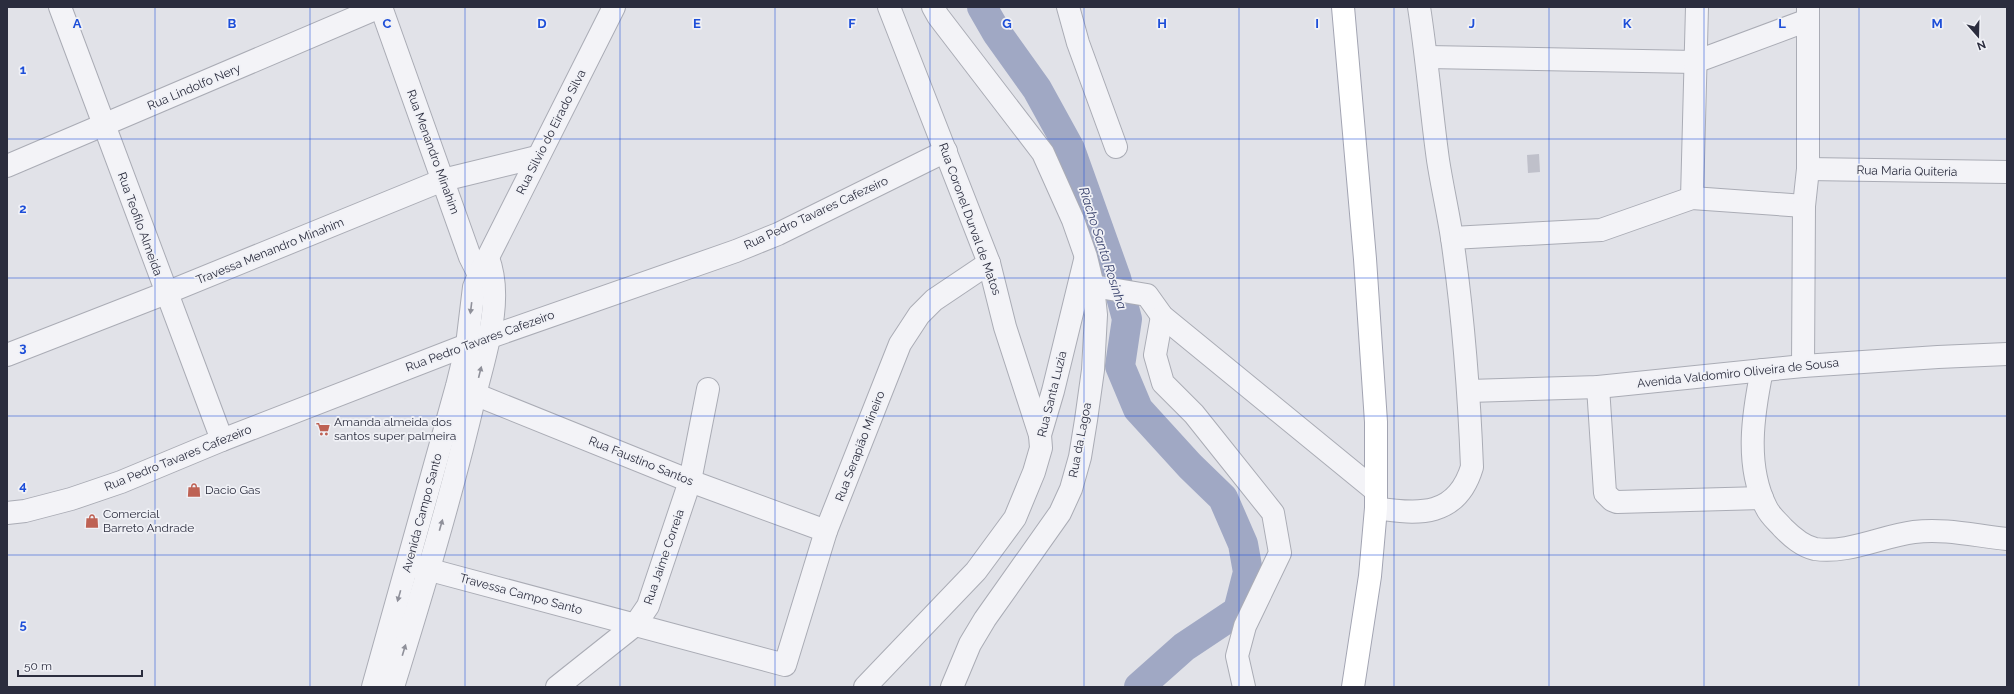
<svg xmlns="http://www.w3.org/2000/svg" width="2014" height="694" viewBox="0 0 2014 694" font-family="Raleway,sans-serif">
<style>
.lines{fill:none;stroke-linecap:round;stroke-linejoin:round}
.river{stroke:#a0a8c4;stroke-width:30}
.building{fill:#bfc0ca}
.minor-casing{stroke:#aaacb5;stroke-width:24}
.major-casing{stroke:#a2a4b2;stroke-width:24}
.minor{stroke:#f3f3f7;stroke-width:22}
.major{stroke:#fff;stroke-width:22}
.oneway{fill:#8f909a}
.grid{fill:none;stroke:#1d4ed8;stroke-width:1;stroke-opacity:0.55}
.labels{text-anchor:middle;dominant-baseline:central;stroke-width:3.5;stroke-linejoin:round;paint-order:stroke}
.street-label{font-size:12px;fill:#2b2d3e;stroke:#f0f1f6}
.poi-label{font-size:12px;fill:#2b2d3e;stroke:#f0f1f6;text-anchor:start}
.water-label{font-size:13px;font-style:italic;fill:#3a436d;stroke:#f0f1f6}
.grid-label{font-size:13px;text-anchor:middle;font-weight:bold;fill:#1d4ed8;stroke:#f0f1f6;stroke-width:3.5;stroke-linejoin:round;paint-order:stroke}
</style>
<rect width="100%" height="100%" fill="#e1e2e8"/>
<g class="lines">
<path class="river" d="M982 7 997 33 1037 89 1070 149 1116 278 1127 319 1120 366 1138 409 1190 466 1223 498 1243 544 1248 572 1238 611 1184 647 1139 687"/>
</g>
<path class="building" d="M1539 154 1540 172 1528 173 1527 155Z"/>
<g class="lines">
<defs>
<g id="minor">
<path d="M60 7 222 440"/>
<path d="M381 7 470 257 479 275 487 283"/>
<path d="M889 7 989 263 1005 327 1040 435"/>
<path d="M933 7 938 16 1043 153 1073 220 1086 257 1093 286 1096 315 1093 370 1086 420 1080 457 1071 489 1060 513 985 619 970 644 952 687"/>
<path d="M1068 7 1078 43 1116 147"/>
<path d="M1427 57 1695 62 1808 20"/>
<path d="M7 166 380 7"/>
<path d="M1808 169 2007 172"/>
<path d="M1692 198 1697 7"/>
<path d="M1452 238 1601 230 1692 198 1804 206"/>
<path d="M1093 286 1147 295 1162 316 1376 491"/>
<path d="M1162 316 1155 355 1163 383 1194 414 1273 513 1280 553 1245 626 1237 656 1244 687"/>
<path d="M7 355 166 293 443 180 537 157"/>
<path d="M1803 366 1804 206 1808 169V7"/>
<path d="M1762 370C1753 414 1745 465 1766 507 1770 516 1777 521 1783 528 1792 537 1802 546 1815 549 1848 554 1882 536 1914 532 1945 528 1976 536 2007 539"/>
<path d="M1598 387 1605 493 1612 500 1617 502 1762 498"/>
<path d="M462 389 690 481 826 531"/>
<path d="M1469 391 1598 387 1803 366 1938 357 2007 354"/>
<path d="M1376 508C1419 515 1457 517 1472 467 1469 390 1463 314 1452 238 1448 212 1442 186 1438 160 1431 109 1427 58 1419 7"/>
<path d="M7 513 25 511 71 499 121 482 222 440 467 345 736 251 778 234 946 151"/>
<path d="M408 564 785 665 826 531 900 344 919 315 934 300 989 263"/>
<path d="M373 687 457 386 467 345 474 287 479 275 614 7"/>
<path d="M393 687C423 590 452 494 475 395 485 353 504 300 488 258"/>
<path d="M557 687 635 625 648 606 690 481 708 389"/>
<path d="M865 687 976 571 1015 518 1034 472 1041 448 1040 435 1053 391 1085 260"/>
</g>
<path id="major" d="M1343 7 1365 259 1376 422V508L1370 576 1353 687"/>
</defs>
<use href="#minor" class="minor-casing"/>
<use href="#major" class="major-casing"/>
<use href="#minor" class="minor"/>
<use href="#major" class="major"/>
</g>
<defs><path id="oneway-solid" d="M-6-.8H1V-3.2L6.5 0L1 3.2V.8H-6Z"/></defs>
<g class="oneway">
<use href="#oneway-solid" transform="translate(471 308) rotate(97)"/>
<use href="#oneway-solid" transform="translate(480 372) rotate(-76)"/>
<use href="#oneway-solid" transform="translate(441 525) rotate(-74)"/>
<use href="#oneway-solid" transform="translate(399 596) rotate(106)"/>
<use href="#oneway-solid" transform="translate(404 650) rotate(-73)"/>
</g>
<path class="grid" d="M155 7V687M310 7V687M465 7V687M620 7V687M775 7V687M930 7V687M1084 7V687M1239 7V687M1394 7V687M1549 7V687M1704 7V687M1859 7V687M7 139H2007M7 278H2007M7 416H2007M7 555H2007"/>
<defs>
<symbol id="supermarket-bare" viewBox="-9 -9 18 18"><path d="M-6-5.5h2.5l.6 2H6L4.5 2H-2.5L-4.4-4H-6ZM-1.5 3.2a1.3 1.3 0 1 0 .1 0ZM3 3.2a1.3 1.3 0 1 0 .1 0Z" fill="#be6254" stroke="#f0f1f6" stroke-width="2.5" paint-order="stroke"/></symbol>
<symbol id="shop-bare" viewBox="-9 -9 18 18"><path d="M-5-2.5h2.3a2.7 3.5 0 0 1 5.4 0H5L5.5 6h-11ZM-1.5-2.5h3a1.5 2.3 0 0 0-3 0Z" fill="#be6254" stroke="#f0f1f6" stroke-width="2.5" paint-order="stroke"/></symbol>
</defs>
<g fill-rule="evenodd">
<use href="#supermarket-bare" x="313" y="419" width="20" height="20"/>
<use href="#shop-bare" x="184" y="480" width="20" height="20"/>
<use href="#shop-bare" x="82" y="511" width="20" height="20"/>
</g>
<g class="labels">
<g class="street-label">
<text transform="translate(194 87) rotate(-23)">Rua Lindolfo Nery</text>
<text transform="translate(551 132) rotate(-63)">Rua Silvio do Eirado Silva</text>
<text transform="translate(433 152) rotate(70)">Rua Menandro Minahim</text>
<text transform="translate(1907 171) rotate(1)">Rua Maria Quiteria</text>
<text transform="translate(816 213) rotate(-25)">Rua Pedro Tavares Cafezeiro</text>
<text transform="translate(970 219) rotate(70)">Rua Coronel Durval de Matos</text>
<text transform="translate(140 224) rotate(70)">Rua Teofilo Almeida</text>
<text transform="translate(270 251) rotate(-22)">Travessa Menandro Minahim</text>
<text transform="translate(480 341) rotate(-20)">Rua Pedro Tavares Cafezeiro</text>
<text transform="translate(1738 373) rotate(-6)">Avenida Valdomiro Oliveira de Sousa</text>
<text transform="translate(1052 394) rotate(-76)">Rua Santa Luzia</text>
<text transform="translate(1080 440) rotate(-79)">Rua da Lagoa</text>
<text transform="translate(860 446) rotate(-69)">Rua Serapião Mineiro</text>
<text transform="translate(178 458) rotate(-22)">Rua Pedro Tavares Cafezeiro</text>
<text transform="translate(641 461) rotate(22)">Rua Faustino Santos</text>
<text transform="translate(422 513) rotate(-75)">Avenida Campo Santo</text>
<text transform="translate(664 557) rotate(-71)">Rua Jaime Correia</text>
<text transform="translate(521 594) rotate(15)">Travessa Campo Santo</text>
</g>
<g class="poi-label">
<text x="334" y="422">Amanda almeida dos<tspan x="334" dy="14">santos super palmeira</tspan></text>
<text x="205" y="490">Dacio Gas</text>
<text x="103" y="514">Comercial<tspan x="103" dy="14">Barreto Andrade</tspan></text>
</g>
<g class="water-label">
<text transform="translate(1103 248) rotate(72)">Riacho Santa Rosinha</text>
</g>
</g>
<g class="grid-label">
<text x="77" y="28">A</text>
<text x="232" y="28">B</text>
<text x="387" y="28">C</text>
<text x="542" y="28">D</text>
<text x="697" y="28">E</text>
<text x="852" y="28">F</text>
<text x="1007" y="28">G</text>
<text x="1162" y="28">H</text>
<text x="1317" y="28">I</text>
<text x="1472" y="28">J</text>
<text x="1627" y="28">K</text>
<text x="1782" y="28">L</text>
<text x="1937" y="28">M</text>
<text x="23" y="74">1</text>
<text x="23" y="213">2</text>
<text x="23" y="352">3</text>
<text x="23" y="490">4</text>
<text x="23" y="629">5</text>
</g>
<rect width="2014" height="694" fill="none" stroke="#2b2d3e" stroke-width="16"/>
<g transform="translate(1978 36) rotate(160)" stroke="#f0f1f6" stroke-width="3" paint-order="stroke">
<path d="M0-3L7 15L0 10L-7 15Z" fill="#2b2d3e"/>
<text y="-6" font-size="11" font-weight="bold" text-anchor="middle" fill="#2b2d3e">N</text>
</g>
<path d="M18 670v6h124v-6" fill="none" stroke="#2b2d3e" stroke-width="2"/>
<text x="24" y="670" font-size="12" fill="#2b2d3e" stroke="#f0f1f6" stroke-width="3" paint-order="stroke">50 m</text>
</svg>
